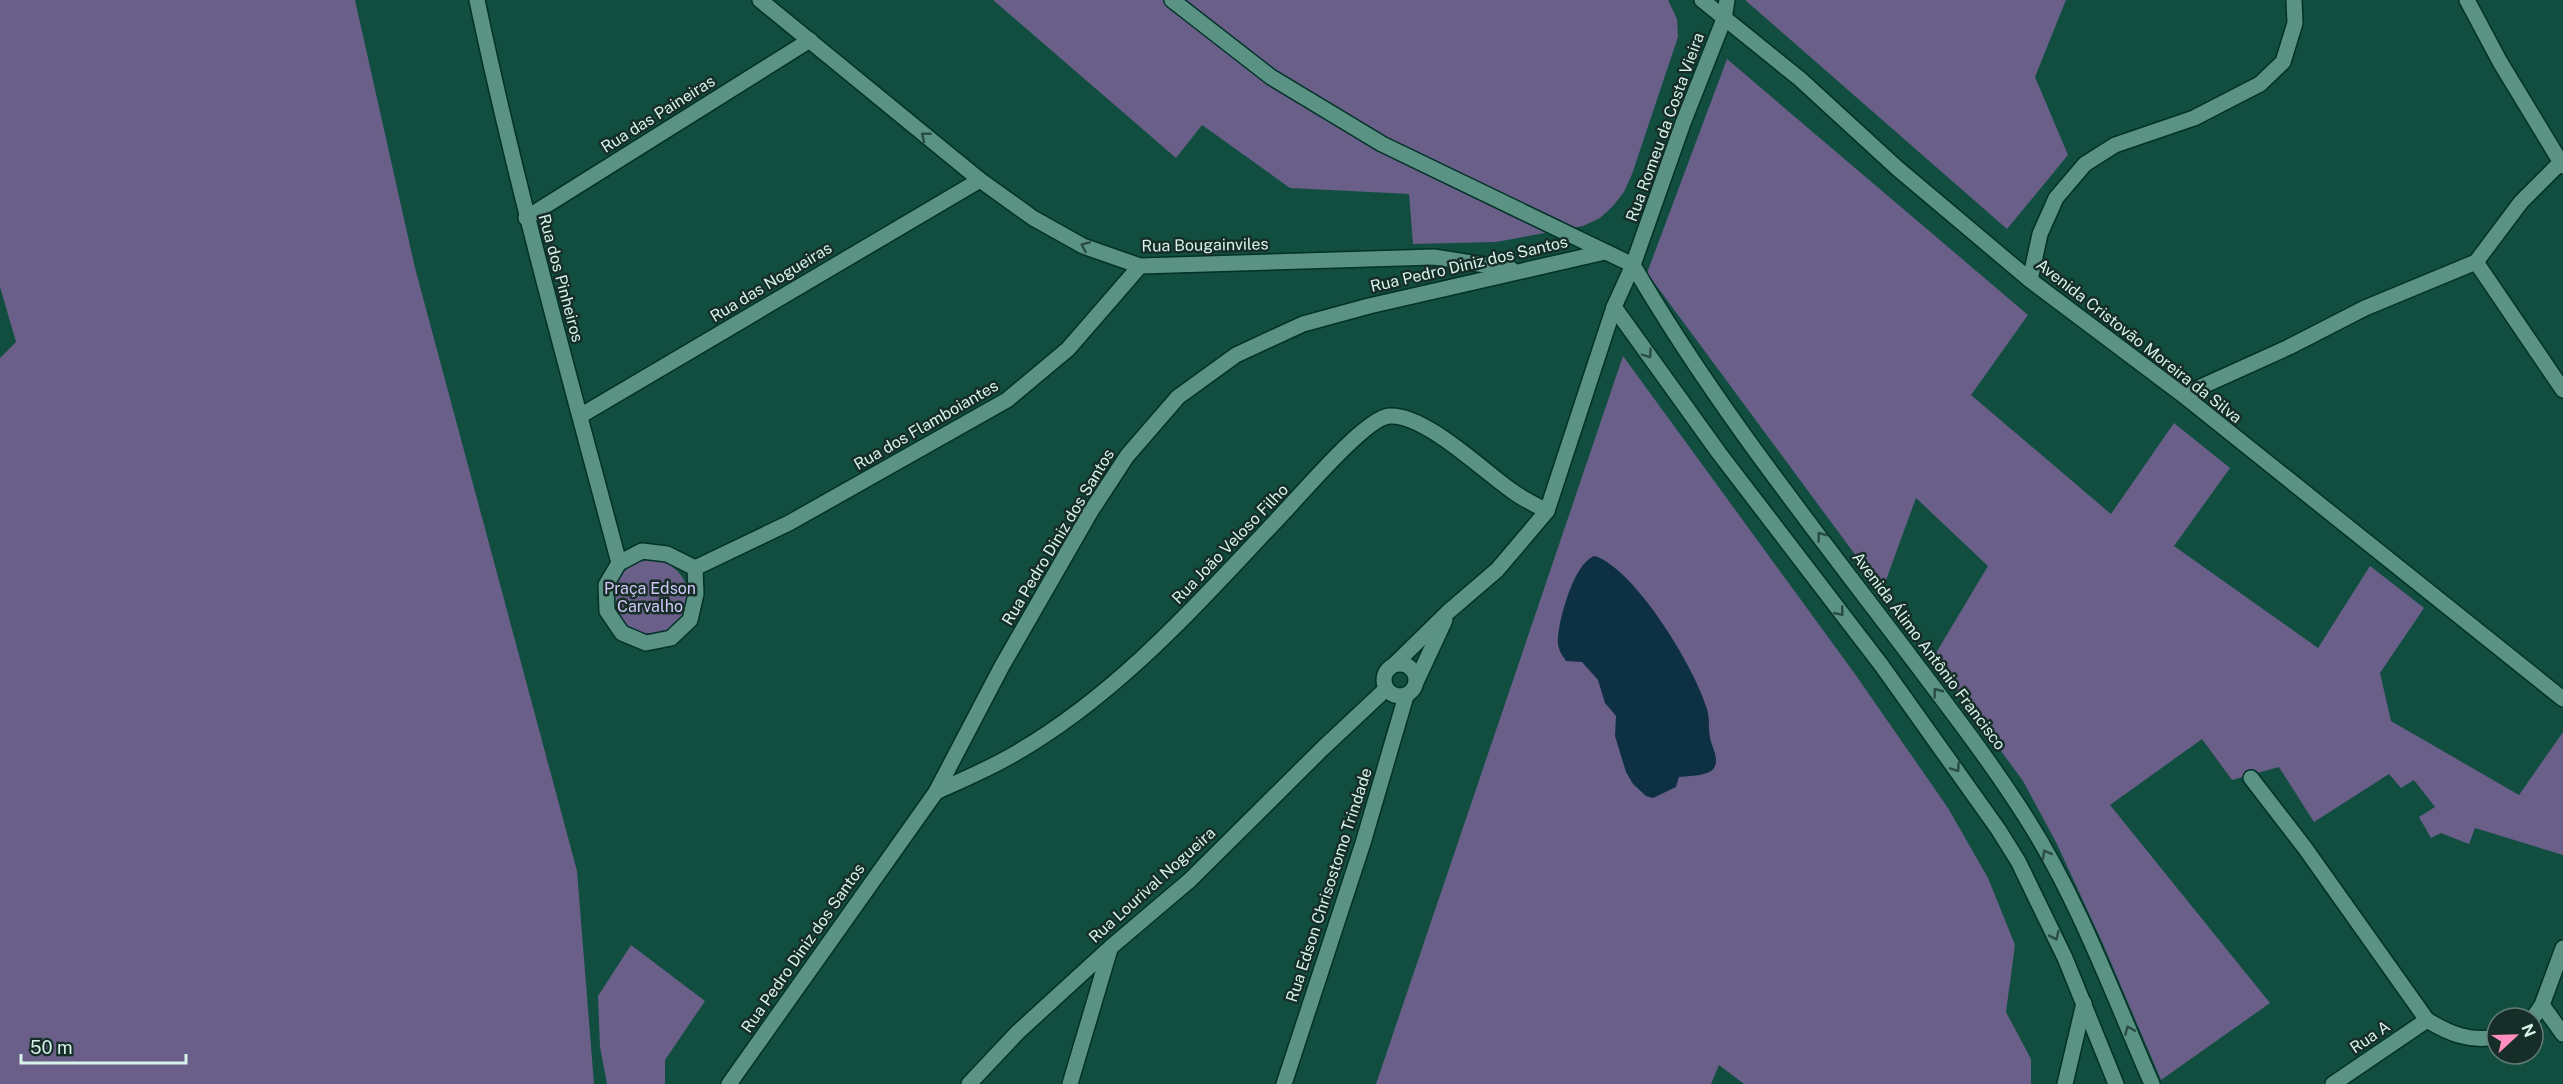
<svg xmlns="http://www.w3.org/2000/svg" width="2563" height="1084" viewBox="0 0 2563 1084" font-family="'Public Sans',sans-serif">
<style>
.green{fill:#695f89}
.water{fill:#0d3143}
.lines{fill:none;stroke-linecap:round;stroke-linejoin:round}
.minor-casing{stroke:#023127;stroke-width:18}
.minor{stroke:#5a9283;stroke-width:15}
.oneway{stroke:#2b4c43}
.labels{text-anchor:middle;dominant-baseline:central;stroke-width:5;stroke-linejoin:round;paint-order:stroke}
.street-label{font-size:16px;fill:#d7f3ea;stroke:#172e28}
.park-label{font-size:16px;fill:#d2c7fa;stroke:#172e28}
</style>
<rect width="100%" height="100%" fill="#114e40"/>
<g class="green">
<path d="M0 0H355L415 268 577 871 594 1084H0V358L16 342 0 287Z"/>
<path d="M993 0H1668L1677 19 1678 37 1632 174 1624 192 1613 206 1600 218 1583 226 1496 242 1413 244 1409 194 1290 188 1202 125 1176 158Z"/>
<path d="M1745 0H2066L2035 77 2068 155 2007 229Z"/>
<path d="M1727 59 2028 315 1971 395 2111 514 2174 423 2230 468 2174 546 2318 648 2370 566 2424 608 2380 673 2391 721 2519 795 2563 732V855L2475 828 2469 844 2441 833 2431 838 2419 817 2435 807 2414 780 2401 788 2389 774 2314 822 2279 767 2232 780 2202 739 2110 805 2270 1003 2161 1080 2103 944 2056 842 2023 781 1933 658 1988 566 1916 498 1882 591 1647 273Z"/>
<path d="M1623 356 1855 674 1948 808 1988 878 2015 945 2006 1012 2031 1059V1084H1744L1719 1065 1711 1084H1376Z"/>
<circle cx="651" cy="597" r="37"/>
<path d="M631 945 705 1001 665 1060V1084H607L600 1047 598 996Z"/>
</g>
<path class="water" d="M1595 556C1636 570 1695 668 1707 709 1710 718 1708 728 1710 737 1711 746 1720 758 1714 768 1709 776 1689 776 1679 777L1676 787 1653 798 1646 796 1633 784 1626 772 1615 736 1616 716 1605 703 1598 680 1582 662 1566 661C1562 655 1559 651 1558 644 1557 624 1574 561 1595 556Z"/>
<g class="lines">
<defs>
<g id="minor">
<path d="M477 0C517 190 569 375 619 563"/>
<path d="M760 0 980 180 1033 218 1083 246 1140 266 1434 257 1511 269"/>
<path d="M1172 0 1271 77 1382 144 1633 265"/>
<path d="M1702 0 1800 79 1897 168 2030 280 2183 395 2563 699"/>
<path d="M2467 0 2500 62 2563 166"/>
<path d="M526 218 810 40"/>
<path d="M2476 262 2563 390"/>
<path d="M1633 265C1713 403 1814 529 1910 656 1950 709 1991 762 2027 819 2079 901 2113 995 2152 1084"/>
<path d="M2030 280 2040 234 2056 198 2085 164 2115 145 2194 118 2260 84 2283 62 2295 23 2294 0"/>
<path d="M1614 307 1719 453 1882 666 1998 829 2018 861 2065 958 2116 1084"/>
<path d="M2183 395 2289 347 2365 308 2476 262 2521 202 2560 163"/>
<path d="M580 416 980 180"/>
<path d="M642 551 667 554 695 568 696 594 690 620 671 638 646 643 622 633 607 611 606 585 619 563Z"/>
<path d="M695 568 789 523 1007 400 1068 349 1140 266"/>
<circle cx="1400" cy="680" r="16"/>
<path d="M1395 664 1448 612 1497 570 1547 511 1614 307 1633 265 1683 123 1724 19 1727 0"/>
<path d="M1417 680 1445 620"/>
<path d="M2251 778 2305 848 2427 1020C2450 1034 2470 1042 2497 1037"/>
<path d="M936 792C960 781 986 770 1009 757 1118 696 1202 599 1286 510 1305 490 1366 418 1389 416 1425 413 1486 474 1515 493 1525 500 1536 505 1547 511"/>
<path d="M2542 1005 2563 1034"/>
<path d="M2533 1018 2542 1005 2563 948"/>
<path d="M729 1084 936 792 1002 666 1091 511 1127 456 1178 397 1236 355 1303 324 1369 306 1605 252"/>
<path d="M969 1084 1018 1032 1111 947 1190 880 1322 749 1386 689"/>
<path d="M1070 1084 1110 949"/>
<path d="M1284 1084 1363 843 1406 696"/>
<path d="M2065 1084 2084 1003"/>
<path d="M2333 1084 2427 1020"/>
</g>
</defs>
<use href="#minor" class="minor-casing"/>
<use href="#minor" class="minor"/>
</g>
<defs><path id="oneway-chevron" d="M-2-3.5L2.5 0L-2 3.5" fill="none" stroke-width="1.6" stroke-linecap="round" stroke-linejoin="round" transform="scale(1.5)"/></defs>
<g class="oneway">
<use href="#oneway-chevron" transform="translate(925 136) rotate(-141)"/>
<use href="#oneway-chevron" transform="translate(1085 246) rotate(-156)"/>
<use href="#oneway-chevron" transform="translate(1648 354) rotate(55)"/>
<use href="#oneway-chevron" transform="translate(1821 536) rotate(-127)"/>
<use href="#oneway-chevron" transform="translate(1840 612) rotate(51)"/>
<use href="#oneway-chevron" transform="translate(1937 692) rotate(-127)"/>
<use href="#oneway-chevron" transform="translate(1956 768) rotate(56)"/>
<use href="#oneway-chevron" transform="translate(2046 854) rotate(-119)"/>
<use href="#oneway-chevron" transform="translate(2055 936) rotate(64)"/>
<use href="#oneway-chevron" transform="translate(2129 1030) rotate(-113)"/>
</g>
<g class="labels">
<g class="street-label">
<text transform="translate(658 114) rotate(-32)">Rua das Paineiras</text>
<text transform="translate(1665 127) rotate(-70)">Rua Romeu da Costa Vieira</text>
<text transform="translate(1205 245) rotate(-1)">Rua Bougainviles</text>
<text transform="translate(1469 264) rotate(-13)">Rua Pedro Diniz dos Santos</text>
<text transform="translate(561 278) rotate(75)">Rua dos Pinheiros</text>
<text transform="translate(771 282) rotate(-31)">Rua das Nogueiras</text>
<text transform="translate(2139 341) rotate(38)">Avenida Cristovão Moreira da Silva</text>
<text transform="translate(926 425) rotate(-30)">Rua dos Flamboiantes</text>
<text transform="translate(1058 537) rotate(-59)">Rua Pedro Diniz dos Santos</text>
<text transform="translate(1230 544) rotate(-46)">Rua João Veloso Filho</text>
<text transform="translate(1929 651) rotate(53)">Avenida Álimo Antônio Francisco</text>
<text transform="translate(1152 885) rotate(-42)">Rua Lourival Nogueira</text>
<text transform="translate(1329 885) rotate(-72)">Rua Edson Chrisostomo Trindade</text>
<text transform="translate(803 948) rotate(-55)">Rua Pedro Diniz dos Santos</text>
<text transform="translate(2370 1037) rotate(-34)">Rua A</text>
</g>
<g class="park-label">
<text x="650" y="588">Praça Edson<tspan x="650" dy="18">Carvalho</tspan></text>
</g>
</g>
<g transform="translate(2515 1036) rotate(68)"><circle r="28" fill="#172e28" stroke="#647d76" stroke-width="1.5"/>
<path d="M0-4.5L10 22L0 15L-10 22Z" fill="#fe8ebd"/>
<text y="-9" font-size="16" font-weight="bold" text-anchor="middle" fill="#d7f3ea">N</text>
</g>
<path d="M21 1054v9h165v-9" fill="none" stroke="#d7f3ea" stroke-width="3"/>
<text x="30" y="1054" font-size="18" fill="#d7f3ea" stroke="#172e28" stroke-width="4.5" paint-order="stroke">50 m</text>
</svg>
